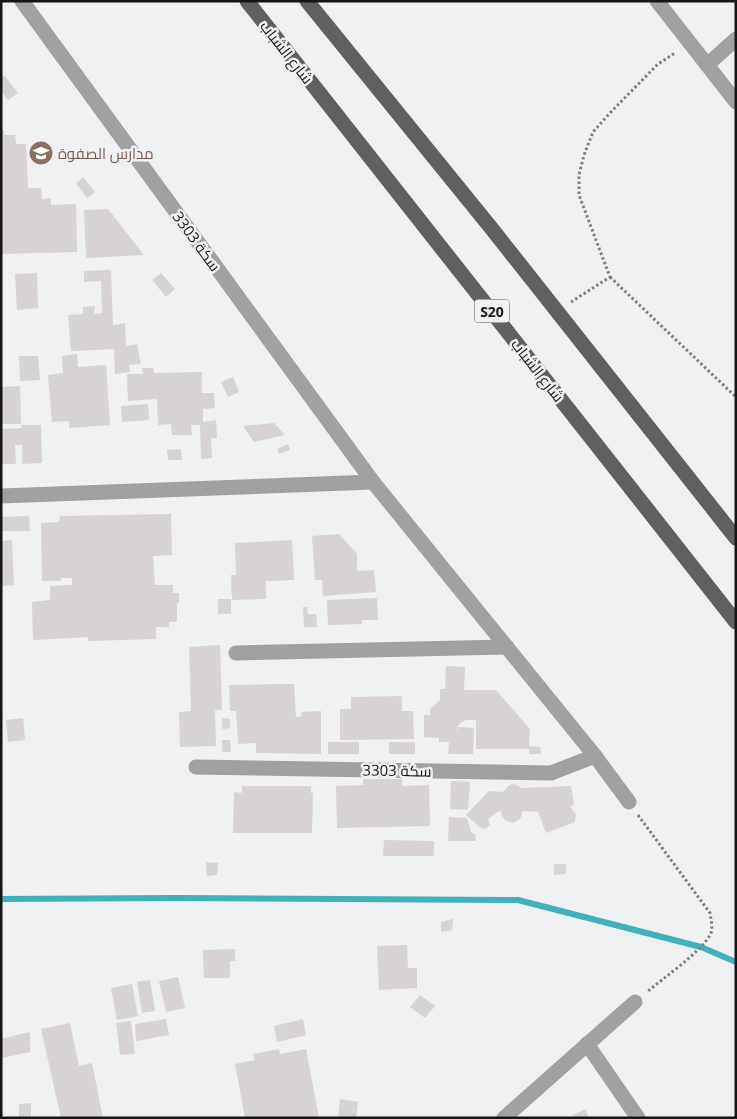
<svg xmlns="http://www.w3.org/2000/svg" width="737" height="1119" viewBox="0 0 737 1119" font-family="'Open Sans',Cairo,sans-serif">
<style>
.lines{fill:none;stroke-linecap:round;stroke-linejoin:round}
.stream{stroke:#40b1b9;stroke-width:6}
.building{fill:#d6d3d2}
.path{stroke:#7f8081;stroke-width:3;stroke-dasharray:2.5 2.5;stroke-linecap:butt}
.minor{stroke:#a0a1a0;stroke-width:15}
.major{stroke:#5f615f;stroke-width:15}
.labels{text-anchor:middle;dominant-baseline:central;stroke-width:5;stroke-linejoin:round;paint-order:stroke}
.shield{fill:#eef0f2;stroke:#575759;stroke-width:1}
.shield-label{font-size:14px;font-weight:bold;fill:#161617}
.street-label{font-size:15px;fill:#161617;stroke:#eef0f2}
.education-label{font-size:15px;fill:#785e54;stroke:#eef0f2;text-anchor:start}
</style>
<rect width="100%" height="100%" fill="#eef0f2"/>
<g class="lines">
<path class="stream" d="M1 899 177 898 518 900 701 947 736 962"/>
</g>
<g class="building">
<path d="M4 75 18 93 8 100 1 91V78Z"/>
<path d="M1 130H4V135H15L16 144H26L28 188H41L42 199 51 198V205L76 204 77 252 1 254Z"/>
<path d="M83 177 95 192 87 198 76 183Z"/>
<path d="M108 209 144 255 86 258 84 210Z"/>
<path d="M111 270 113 325 125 323 126 346 137 344 141 364 129 365 130 372 115 374 114 349 71 351 68 315 83 314V307L95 306 94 314 102 313 101 281 84 282V271Z"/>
<path d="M37 273 38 308 17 310 15 274Z"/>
<path d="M161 273 175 289 166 297 152 280Z"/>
<path d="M77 354 78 367 106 365 110 425 69 428V421L52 422 48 375 63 373 62 356Z"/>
<path d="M19 356H38L40 380 20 381Z"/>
<path d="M142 368H153L154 373 202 372V393H214L215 408 203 409V422L216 420 217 438H211L212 458 201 459 200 425H191L192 435H172L171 424 158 425 157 399 128 401 127 374H143Z"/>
<path d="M233 377 239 392 228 397 221 382Z"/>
<path d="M20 386 21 424H2L1 387Z"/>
<path d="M148 404 149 420 122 422 121 406Z"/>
<path d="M274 423 285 435 254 442 243 426Z"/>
<path d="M21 425H41L42 463 22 464V445H15L16 464H1V429L22 428Z"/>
<path d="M288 444 290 450 279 454 277 449Z"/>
<path d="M181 449 182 460H168L167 450Z"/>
<path d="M171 514 172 555 153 556 155 585H173V593H179V603H177V622H169V627H156V639L88 641V637L33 640 32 602 50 600V586L72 585V578H61V581H42L41 523 59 522 60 516Z"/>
<path d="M29 516 30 531H1V517Z"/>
<path d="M339 534 357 554V571L374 570 376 592 323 596 322 580H315L312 536Z"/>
<path d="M12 540 14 585 1 586V541Z"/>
<path d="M292 540 294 580 266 581V599L232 600 231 575H236L235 543Z"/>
<path d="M377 598 378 620H362V624L328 625 327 600Z"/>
<rect x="218" y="599" width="13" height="15"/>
<path d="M303 607H307L308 614H316L317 627H304Z"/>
<path d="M220 645 222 710H215L216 746 180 747 179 712 191 711 189 647Z"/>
<path d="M446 666 465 667 464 690H496L530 729 529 746 540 747 541 754H529V749H476V720H466L459 724 456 731 459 727 474 728 473 754H448L449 742H439V738L424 737V715H430V709L440 700V689H445Z"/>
<path d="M294 684 296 717 302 716 301 712 321 711V754L256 753V743L238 744 236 711H230L229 685Z"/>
<path d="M402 696V711H413L414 739 340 740V709H351V697Z"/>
<path d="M23 718 25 740 8 742 6 720Z"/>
<path d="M222 718 230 719V728L222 729Z"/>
<path d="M222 740H230L231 752H222Z"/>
<rect x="328" y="742" width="31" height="12"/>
<rect x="389" y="742" width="26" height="12"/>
<path d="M363 779H402V786L429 785 430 826 337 828 336 786 363 785Z"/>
<path d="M451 781 470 782 468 810 450 809Z"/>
<path d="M512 784 517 785 521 788 571 786 574 805 570 807 576 814 575 822 546 833 538 812 523 811 520 819 513 823 505 820 502 816 501 811H499L488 819 490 825 485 829 481 828 466 815 489 791 503 792 508 786Z"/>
<path d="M242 786H311V793H313L312 833H233L234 792 242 793Z"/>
<path d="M449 817 467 818 471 832 475 834 476 841H448Z"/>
<path d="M384 840 434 841V856H383Z"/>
<path d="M206 862 218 863 217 875 207 876Z"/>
<path d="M554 864H566V874L554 875Z"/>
<path d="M453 919 452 930 441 932V922Z"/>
<path d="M407 945 408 968H417V988L379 990 377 946Z"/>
<path d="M235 949V961H230V978H204L203 950Z"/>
<path d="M178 977 185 1008 166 1012 159 981Z"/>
<path d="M150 980 155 1011 142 1013 137 982Z"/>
<path d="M132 984 138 1016 117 1020 111 988Z"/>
<path d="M420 995 435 1006 425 1018 410 1007Z"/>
<path d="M166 1019 169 1035 136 1041 135 1024Z"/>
<path d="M303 1019 306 1035 277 1042 274 1026Z"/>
<path d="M131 1021 135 1054 120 1055 116 1023Z"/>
<path d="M70 1023 79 1066 92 1063 103 1118H61L41 1029Z"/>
<path d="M30 1032V1052L1 1058V1039Z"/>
<path d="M279 1049 280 1054 306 1049 319 1118H245L235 1064 255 1060 253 1054Z"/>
<path d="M340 1099 358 1102 356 1118H338Z"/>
<path d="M31 1103V1116L19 1118V1104Z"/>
<path d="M585 1109 589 1118H568Z"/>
</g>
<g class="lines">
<g class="path">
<path d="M610 277 736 397"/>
<path d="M571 302 610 277 579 195V175L584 155 593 132 609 114 658 64 675 53"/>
<path d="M638 815 710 913C711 920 713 927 711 933 703 951 663 978 647 992"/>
</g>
<g class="minor">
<path d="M22 1 373 482 595 756 629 802"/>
<path d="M657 1 736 102"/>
<path d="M707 65 736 39"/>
<path d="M1 496 373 482"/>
<path d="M236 653 507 647"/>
<path d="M196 767 551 773 595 756"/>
<path d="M587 1044 638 1118"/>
<path d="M504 1118 635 1002"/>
</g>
<g class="major">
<path d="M247 1 736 622"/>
<path d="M307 1 492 229 736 538"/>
</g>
</g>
<defs>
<symbol id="school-disc" viewBox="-11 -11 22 22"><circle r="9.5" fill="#8d6e63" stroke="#eef0f2"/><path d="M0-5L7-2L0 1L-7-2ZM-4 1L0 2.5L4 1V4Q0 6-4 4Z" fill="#fff"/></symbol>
</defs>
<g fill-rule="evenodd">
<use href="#school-disc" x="27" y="139" width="28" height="28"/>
</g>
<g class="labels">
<rect class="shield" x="474.5" y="299.5" width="35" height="23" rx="4"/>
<g class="shield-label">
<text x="492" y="311">S20</text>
</g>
<g class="street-label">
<text transform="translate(287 52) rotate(52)">شارع الشباب</text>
<text transform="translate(197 241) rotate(54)">سكة 3303</text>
<text transform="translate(538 370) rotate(52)">شارع الشباب</text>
<text transform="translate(397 770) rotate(1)">سكة 3303</text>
</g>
<g class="education-label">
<text x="58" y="153">مدارس الصفوة</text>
</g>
</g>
<rect width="737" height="1119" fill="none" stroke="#161617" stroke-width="5"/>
</svg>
